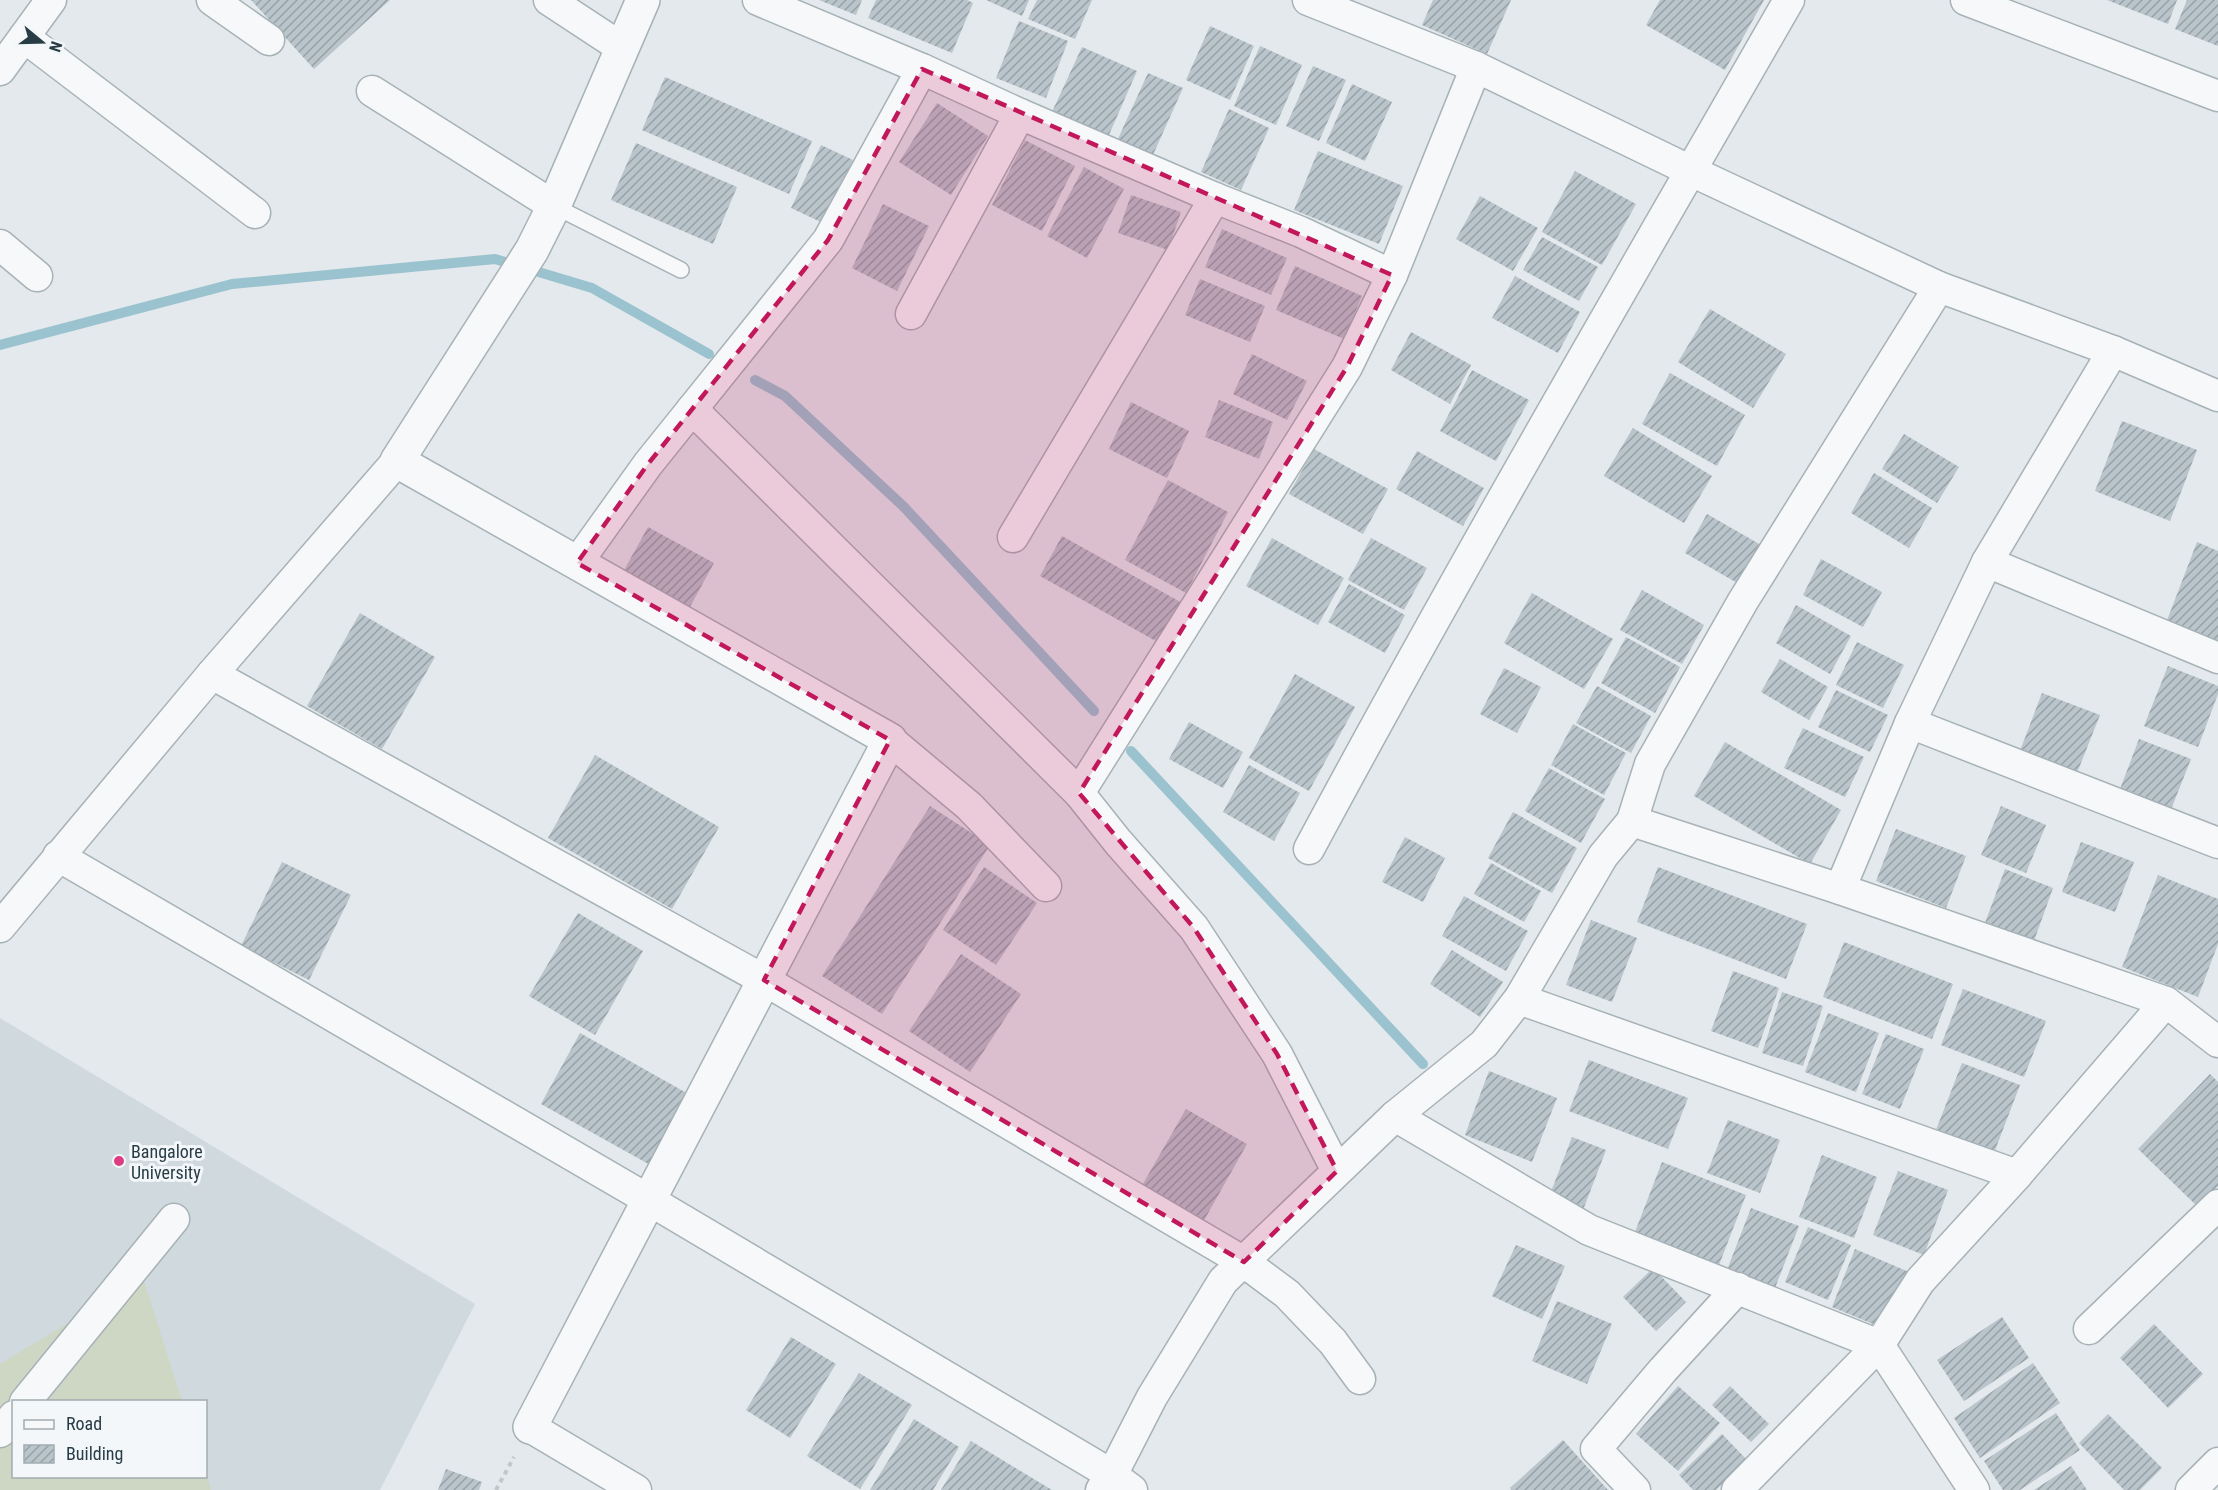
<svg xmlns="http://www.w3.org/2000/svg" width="2218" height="1490" viewBox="0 0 2218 1490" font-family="'Roboto Condensed',sans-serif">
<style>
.built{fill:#d0d9de;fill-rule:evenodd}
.grass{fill:#cdd7c3}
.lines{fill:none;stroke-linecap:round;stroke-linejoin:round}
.stream{stroke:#9ac3cf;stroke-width:10}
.building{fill:url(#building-hatch)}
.service-casing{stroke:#a7b2b7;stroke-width:18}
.minor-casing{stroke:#a7b2b7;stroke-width:33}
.tertiary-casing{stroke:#a7b2b7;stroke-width:36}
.path{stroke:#c0c7cb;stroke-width:4;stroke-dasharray:4.5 4.5;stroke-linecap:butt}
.service{stroke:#f6f8fa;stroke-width:15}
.minor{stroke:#f6f8fa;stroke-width:30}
.tertiary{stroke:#f6f8fa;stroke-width:33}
.marked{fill:#c2185b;fill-opacity:0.2;stroke:#c2185b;stroke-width:4.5;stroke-dasharray:12 8;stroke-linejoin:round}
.poi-dot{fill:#dc3d80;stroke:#f3f7f9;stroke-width:2}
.labels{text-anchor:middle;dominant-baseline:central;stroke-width:6;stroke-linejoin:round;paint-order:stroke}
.poi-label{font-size:18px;fill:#283c46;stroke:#f3f7f9;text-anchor:start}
</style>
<defs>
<pattern id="building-hatch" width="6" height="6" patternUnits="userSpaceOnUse" patternTransform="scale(1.5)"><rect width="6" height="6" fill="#b9c4cb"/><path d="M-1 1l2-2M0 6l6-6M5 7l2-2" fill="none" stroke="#96a0a7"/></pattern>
</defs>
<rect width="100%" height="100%" fill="#e3e9ec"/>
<path class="built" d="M0 1018 475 1304 380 1490H0ZM14 1402H206V1476H14Z"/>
<path class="grass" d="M143 1278 182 1401 14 1402V1476H206V1473L211 1490H0V1364Z"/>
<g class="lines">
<g class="stream">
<path d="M0 345 232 284 495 259 592 288 709 354"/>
<path d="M755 380 785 396 904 507 1094 711"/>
<path d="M1131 751 1423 1064"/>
</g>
</g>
<g class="building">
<path d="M251 0H390L314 69Z"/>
<path d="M819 0H862L856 15Z"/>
<path d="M876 0H967L973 3 952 53 868 18Z"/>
<path d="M986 0H1029L1022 16Z"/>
<path d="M1037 0H1092L1075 39 1028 19Z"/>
<path d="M1433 0H1511L1487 54 1422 25Z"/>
<path d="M1660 0H1764L1725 70 1646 25Z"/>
<path d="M2107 0H2177L2168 24Z"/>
<path d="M2187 0H2218V46L2175 29Z"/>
<path d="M1019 21 1068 41 1046 98 996 78Z"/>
<path d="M1210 26 1254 46 1230 100 1186 80Z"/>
<path d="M1260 46 1302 65 1276 125 1234 106Z"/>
<path d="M1082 47 1137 71 1108 137 1052 112Z"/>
<path d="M1313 66 1346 80 1319 141 1286 126Z"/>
<path d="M1148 73 1183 88 1152 157 1117 141Z"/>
<path d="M665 77 812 141 789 194 642 130Z"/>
<path d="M1352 84 1392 102 1365 161 1326 143Z"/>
<path d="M937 103 988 136 951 195 899 162Z"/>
<path d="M1229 109 1269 128 1241 190 1201 172Z"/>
<path d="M1025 140 1075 166 1042 231 992 205Z"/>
<path d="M636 143 737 187 713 244 611 200Z"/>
<path d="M821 145 853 160 823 223 791 208Z"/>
<path d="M1318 151 1403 186 1379 244 1294 210Z"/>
<path d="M1084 167 1124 189 1087 258 1047 236Z"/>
<path d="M1575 171 1636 204 1602 265 1542 232Z"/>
<path d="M1131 195 1181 212 1168 250 1118 233Z"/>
<path d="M1480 196 1538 228 1513 271 1456 239Z"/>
<path d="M883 204 929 226 897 291 852 268Z"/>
<path d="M1222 229 1287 258 1271 295 1205 267Z"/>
<path d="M1542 237 1598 267 1579 301 1523 270Z"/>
<path d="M1295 266 1362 296 1344 339 1276 310Z"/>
<path d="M1515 276 1580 312 1558 353 1492 318Z"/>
<path d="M1200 279 1265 306 1250 342 1185 315Z"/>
<path d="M1710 309 1786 354 1753 408 1678 362Z"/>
<path d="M1411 332 1471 365 1450 404 1391 370Z"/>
<path d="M1252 354 1307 381 1287 420 1233 394Z"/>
<path d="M1472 370 1529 400 1496 461 1440 431Z"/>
<path d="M1670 373 1745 415 1717 466 1642 424Z"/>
<path d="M1219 400 1273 422 1259 459 1205 437Z"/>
<path d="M1131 402 1189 431 1167 478 1109 449Z"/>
<path d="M2122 421 2197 450 2170 521 2095 491Z"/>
<path d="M1633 428 1712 476 1684 523 1604 476Z"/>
<path d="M1904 434 1959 467 1937 503 1882 469Z"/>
<path d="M1314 449 1388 489 1363 534 1289 494Z"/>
<path d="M1417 451 1484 488 1463 526 1396 489Z"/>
<path d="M1874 473 1932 508 1909 548 1851 513Z"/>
<path d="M1168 480 1228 512 1186 593 1125 560Z"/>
<path d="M1707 514 1761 545 1739 584 1685 553Z"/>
<path d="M648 527 714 563 685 616 618 581Z"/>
<path d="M1062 536 1184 604 1161 644 1040 576Z"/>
<path d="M1272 538 1344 578 1318 625 1246 586Z"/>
<path d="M1371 538 1427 568 1404 610 1348 580Z"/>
<path d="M2197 542 2218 551V644L2166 623Z"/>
<path d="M1821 559 1882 592 1863 627 1803 595Z"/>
<path d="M1349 584 1405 615 1385 653 1328 622Z"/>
<path d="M1642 590 1704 625 1682 664 1620 630Z"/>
<path d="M1532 593 1613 639 1584 689 1504 643Z"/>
<path d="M1796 605 1851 636 1830 674 1776 643Z"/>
<path d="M360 613 435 657 382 749 307 706Z"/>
<path d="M1626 637 1680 667 1655 713 1601 683Z"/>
<path d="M1857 642 1904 665 1883 708 1836 685Z"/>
<path d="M1780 659 1828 687 1809 720 1761 692Z"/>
<path d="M2168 666 2218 686V694L2198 747 2144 726Z"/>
<path d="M1504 668 1541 687 1517 733 1480 714Z"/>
<path d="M1295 674 1355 707 1309 791 1249 758Z"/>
<path d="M1597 686 1651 716 1631 753 1576 723Z"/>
<path d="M1836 690 1888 715 1870 752 1818 727Z"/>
<path d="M2042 693 2100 715 2075 778 2018 756Z"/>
<path d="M1189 722 1243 752 1223 788 1169 759Z"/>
<path d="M1573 724 1626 753 1604 795 1551 765Z"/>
<path d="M1803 728 1864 757 1845 797 1784 768Z"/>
<path d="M2139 739 2191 759 2168 817 2117 797Z"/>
<path d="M1725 742 1841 810 1810 864 1694 796Z"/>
<path d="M595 755 719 827 672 909 548 838Z"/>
<path d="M1249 765 1300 793 1274 841 1223 812Z"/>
<path d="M1549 768 1605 799 1581 843 1525 811Z"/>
<path d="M930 806 990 845 882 1014 822 976Z"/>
<path d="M2001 806 2046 825 2026 873 1981 855Z"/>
<path d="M1513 812 1577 848 1552 893 1488 858Z"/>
<path d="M1896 829 1966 856 1946 908 1876 881Z"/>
<path d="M1405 837 1445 858 1423 902 1382 882Z"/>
<path d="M2081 842 2134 862 2115 912 2062 892Z"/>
<path d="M282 862 351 895 309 980 241 946Z"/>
<path d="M1491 863 1541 891 1524 922 1474 894Z"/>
<path d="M984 867 1037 903 996 965 943 930Z"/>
<path d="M1658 867 1807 924 1786 979 1637 922Z"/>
<path d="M2005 869 2053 888 2034 941 1985 923Z"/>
<path d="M2158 875 2218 899V944L2198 997 2122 967Z"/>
<path d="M1464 896 1528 931 1506 971 1442 936Z"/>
<path d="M578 913 643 951 595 1035 529 996Z"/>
<path d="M1591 920 1637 938 1612 1002 1566 985Z"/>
<path d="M1844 942 1953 984 1932 1039 1823 997Z"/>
<path d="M1452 950 1503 982 1480 1017 1430 984Z"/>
<path d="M961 954 1021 994 970 1072 909 1031Z"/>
<path d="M1733 971 1779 988 1758 1048 1711 1031Z"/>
<path d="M1963 989 2046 1021 2024 1077 1941 1045Z"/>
<path d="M1782 992 1823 1006 1803 1066 1762 1053Z"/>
<path d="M1828 1013 1879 1033 1856 1092 1805 1072Z"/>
<path d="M580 1033 692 1096 652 1166 541 1104Z"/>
<path d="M1886 1034 1924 1049 1900 1109 1862 1094Z"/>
<path d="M1589 1060 1688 1098 1668 1149 1569 1111Z"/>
<path d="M1962 1063 2020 1085 1994 1153 1936 1130Z"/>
<path d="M1489 1071 1557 1098 1532 1162 1465 1135Z"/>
<path d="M2210 1074 2218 1082V1186L2198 1207 2138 1149Z"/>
<path d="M1186 1109 1247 1144 1202 1224 1140 1189Z"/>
<path d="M1728 1120 1780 1140 1760 1193 1707 1173Z"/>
<path d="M1572 1137 1606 1150 1583 1210 1549 1197Z"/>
<path d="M1822 1155 1877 1177 1854 1238 1799 1217Z"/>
<path d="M1662 1162 1746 1195 1719 1265 1635 1232Z"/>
<path d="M1898 1171 1948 1190 1924 1255 1873 1235Z"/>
<path d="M1751 1208 1799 1226 1775 1288 1727 1270Z"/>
<path d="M1808 1227 1851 1245 1828 1300 1785 1282Z"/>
<path d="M1516 1245 1565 1266 1542 1319 1492 1296Z"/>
<path d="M1855 1249 1909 1272 1885 1329 1832 1307Z"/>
<path d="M1653 1268 1686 1302 1656 1331 1623 1297Z"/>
<path d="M1557 1301 1612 1324 1587 1384 1532 1361Z"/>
<path d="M2002 1317 2029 1358 1964 1401 1937 1360Z"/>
<path d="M2154 1324 2203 1374 2168 1408 2120 1358Z"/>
<path d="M791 1337 836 1364 790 1438 746 1410Z"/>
<path d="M2033 1363 2060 1403 1980 1458 1954 1418Z"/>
<path d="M859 1373 912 1405 860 1489 807 1456Z"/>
<path d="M1678 1386 1720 1423 1678 1471 1636 1434Z"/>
<path d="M1730 1386 1769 1424 1751 1442 1712 1405Z"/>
<path d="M2056 1413 2080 1450 2020 1490H2003L1984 1461Z"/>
<path d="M2108 1414 2162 1468 2140 1490H2124L2079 1443Z"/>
<path d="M914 1419 959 1447 933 1490H870Z"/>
<path d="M1722 1434 1747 1460 1716 1490H1693L1679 1475Z"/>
<path d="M1563 1440 1608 1490H1511L1510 1488Z"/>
<path d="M971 1441 1052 1490H941Z"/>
<path d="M2071 1466 2087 1490H2034Z"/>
<path d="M446 1469 482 1482 479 1490H438Z"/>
</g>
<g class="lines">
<defs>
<path id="service" d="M554 206 681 270"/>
<g id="minor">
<path d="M212 0 269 40"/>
<path d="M549 0 622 48"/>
<path d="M758 0 922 69 1020 114 1215 198 1301 232 1392 275"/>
<path d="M1308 0 1476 67 1691 171 1939 287 2113 351 2218 396"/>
<path d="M1966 0 2218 96"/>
<path d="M24 37 255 213"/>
<path d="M0 70 51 0"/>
<path d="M372 91 554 206"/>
<path d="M0 245 37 276"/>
<path d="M911 314 1020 114"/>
<path d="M692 409 1079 793 1118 842 1194 928 1277 1054 1337 1171"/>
<path d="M1013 537 1215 198"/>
<path d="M1987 562 2218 658"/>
<path d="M577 563 648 464 828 240 922 69"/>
<path d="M212 674 764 980 1244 1262 1287 1294 1333 1342 1360 1379"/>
<path d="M1910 723 2218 843"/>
<path d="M890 740 969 806 1046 886"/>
<path d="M1079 793 1347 367 1392 275 1476 67"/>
<path d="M1632 821 1650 764 1743 601 1939 287"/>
<path d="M1309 849C1463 562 1627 282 1789 0"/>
<path d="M58 856 649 1200 1112 1475 1132 1490"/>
<path d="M1840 889 1910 723 1987 562 2113 351"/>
<path d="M0 927 212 674 397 461"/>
<path d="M1519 999 2017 1175"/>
<path d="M1395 1116 1589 1230 1879 1345 1974 1490"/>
<path d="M2089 1329 2218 1205"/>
<path d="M25 1402 174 1219"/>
<path d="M530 1427 636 1490"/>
<path d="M0 1432 14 1416"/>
<path d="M1101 1490 1112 1475 1152 1397 1223 1281 1395 1116 1484 1044 1519 999 1603 856 1632 821 1840 889 2166 1002 2218 1042"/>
<path d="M1635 1490 1596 1449 1663 1370 1738 1288"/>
<path d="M1737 1490 1879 1345 1920 1281 2017 1175 2166 1002"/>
<path d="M2191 1490 2218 1463"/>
</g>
<path id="tertiary" d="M530 1427 890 740 397 461 532 250 554 206 643 0"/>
</defs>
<use href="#service" class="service-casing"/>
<use href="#minor" class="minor-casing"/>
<use href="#tertiary" class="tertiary-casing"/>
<path class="path" d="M496 1490 514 1457"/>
<use href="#service" class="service"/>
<use href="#minor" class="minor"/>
<use href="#tertiary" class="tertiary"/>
</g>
<path class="marked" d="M922 69 1392 275 1347 367 1079 793 1194 928 1277 1054 1337 1171 1244 1262 764 980 890 740 577 563 648 464 828 240Z"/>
<circle class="poi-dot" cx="119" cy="1161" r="6"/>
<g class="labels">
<g class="poi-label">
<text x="131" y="1151">Bangalore<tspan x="131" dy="21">University</tspan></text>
</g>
</g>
<rect x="12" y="1400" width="195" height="78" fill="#f3f7f9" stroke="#a2acb1" stroke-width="1.5"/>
<rect x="24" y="1420" width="30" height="9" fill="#f6f8fa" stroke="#a2acb1" stroke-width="1.5"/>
<text x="66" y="1430" font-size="18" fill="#283c46">Road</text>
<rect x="24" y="1445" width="30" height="18" fill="url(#building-hatch)" stroke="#a2acb1" stroke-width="1.5"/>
<text x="66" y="1460" font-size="18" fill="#283c46">Building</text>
<g transform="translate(42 42) rotate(109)" stroke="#f3f7f9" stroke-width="4.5" paint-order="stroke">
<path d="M0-4.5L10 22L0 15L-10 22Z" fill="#283c46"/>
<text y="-9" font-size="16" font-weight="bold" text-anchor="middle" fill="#283c46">N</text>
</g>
</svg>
